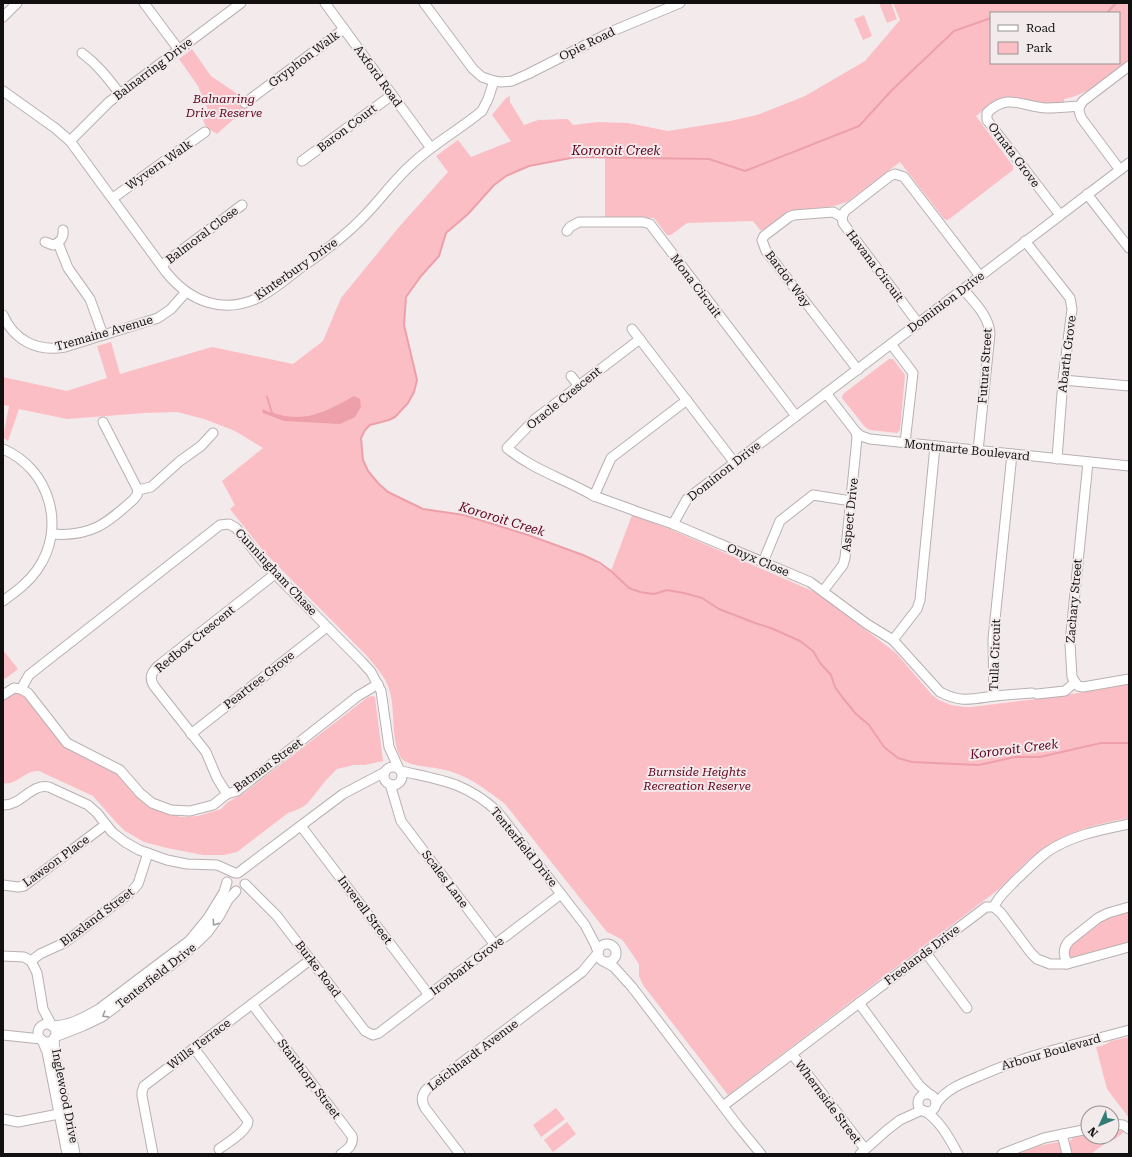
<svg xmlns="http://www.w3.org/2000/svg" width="1132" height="1157" viewBox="0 0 1132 1157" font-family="'Roboto Serif',serif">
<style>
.green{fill:#fcbec5;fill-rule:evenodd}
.water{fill:#eda0aa}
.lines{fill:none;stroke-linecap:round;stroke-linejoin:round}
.stream{stroke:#eda0aa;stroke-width:2}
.minor-casing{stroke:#b8b0b1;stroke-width:11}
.minor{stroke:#fff;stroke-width:9}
.oneway{stroke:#a09f9f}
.labels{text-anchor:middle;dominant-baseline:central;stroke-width:4;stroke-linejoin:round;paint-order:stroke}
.street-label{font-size:12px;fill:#110f0f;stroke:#f2eaeb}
.park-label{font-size:12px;font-style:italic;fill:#620523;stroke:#f2eaeb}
.water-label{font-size:13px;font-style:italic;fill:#5f0120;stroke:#f2eaeb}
</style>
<rect width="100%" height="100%" fill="#f2eaeb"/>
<g class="green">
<path d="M879 3H891L897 19 887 23Z"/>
<path d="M893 3H1129V60C1109 75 1089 95 1064 99V103C1060 103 1056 104 1051 104 1036 103 1013 93 998 99 990 103 983 111 976 116L1013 166V170L948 220 944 219 900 162 847 202 834 206 789 211 764 231 760 230 753 221 687 223 671 235H667L654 218 605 217V157H576L529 166 506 176 494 185 468 214 446 233 439 256 421 276 406 297 404 325 417 380 414 392 408 403 395 417 389 420 370 425 365 430 361 438 363 460 368 471 378 483 388 492 423 509 464 515 528 535 583 555 611 571 632 515 670 529 817 593 896 653 932 695 939 700 951 705 964 707H971L1060 696 1129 684V818C1093 825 1065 831 1035 855 1022 865 1011 878 999 889L728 1095 643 985 639 976V964L624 942 621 939 607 932 505 804C486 789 466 774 441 769 432 767 406 766 401 758 390 739 396 709 389 689 385 676 375 666 367 656L265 553 230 509 235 505 222 481 263 448 235 431 204 419 177 412 145 413 67 419 19 409 8 441 3 437 9 406 3 405V377L67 391 107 378 97 346 111 342 120 374 212 347 293 364 323 341 341 298 399 227 448 172 436 156 458 140 471 157 511 141 492 115 506 98 510 96V102L524 125 538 120 568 119 573 125 598 122 628 123 668 131 730 121 757 115 805 96 865 61 900 20ZM991 13H1119V63H991Z"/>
<path d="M864 15 872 36 863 40 854 19Z"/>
<path d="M192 49 211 76 239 95 237 97C242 100 245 103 246 108L217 134C207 127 209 134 203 120L210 115 198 86 179 59Z"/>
<path d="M889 359H893L905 375 900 430 897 433 870 430 865 427 842 398 843 394Z"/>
<path d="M3 650 18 669 5 679 3 676Z"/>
<path d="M17 692 26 697 64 743 118 772 166 812 181 817 198 816 221 809 228 802 244 793 368 697 372 696 375 697 383 761 365 765H354L337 769 327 779 307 804 299 809 288 813 237 852 224 855H203L167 848 144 842 125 831 115 821 93 796 39 771C24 770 17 786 3 783V701Z"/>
<path d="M1129 910V944L1073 959 1067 954 1068 947 1101 919Z"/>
<path d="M1129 1037V1118L1107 1089 1096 1047 1104 1045 1111 1041Z"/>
<path d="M556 1108 565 1119 541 1137 533 1125Z"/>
<path d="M567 1122 576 1134 553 1152 544 1140Z"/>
<path d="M1118 1129 1124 1132 1114 1140 1112 1138 1091 1154H1072L1069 1142 1074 1137 1088 1134V1137H1112V1130Z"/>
<path d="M1058 1142 1061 1143 1065 1154H1018L1038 1146Z"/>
</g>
<path class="water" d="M354 396 360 399 361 407 355 417 340 424 284 421 263 413 262 409C301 425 320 415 354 396Z"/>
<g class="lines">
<g class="stream">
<path d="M1107 13 1116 3"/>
<path d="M991 18 954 31 892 90 859 126 745 171 709 159 576 157 529 166 506 176 494 185 468 214 446 233 439 256 421 276 406 297 404 325 417 380 414 392 408 403 395 417 389 420 370 425 365 430 361 438 363 460 368 471 378 483 388 492 423 509 464 515 528 535 583 555 600 563 611 571 629 588 640 592 654 594 667 590 684 593 702 598 719 609 755 623 771 628 800 641 813 651 820 663 831 675 835 687 842 697 856 714 869 725 884 747 898 758 912 762 979 765 1015 757H1040L1101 743H1129"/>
<path d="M267 397 272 413"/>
</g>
<defs>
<g id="minor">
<path d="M144 3 179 50"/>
<path d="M325 3 431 148"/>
<path d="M424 3 473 69 482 77 494 81 501 82 512 81 528 74 615 30 680 3"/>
<path d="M3 17 17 3"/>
<path d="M82 53C99 66 107 77 120 94"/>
<path d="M3 91 55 128 70 141 166 272C190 302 224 315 260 297 275 289 288 277 302 267 326 250 349 233 369 211 383 196 396 178 412 164 433 144 459 130 482 111L488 99 494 81"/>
<path d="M245 103 344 29"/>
<path d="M70 141 109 102 241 3"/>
<path d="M302 161 392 95"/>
<path d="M1120 170 1082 119C1078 111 1078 108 1083 101L1129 66"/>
<path d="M1087 194 1129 248"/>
<path d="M113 198 205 132"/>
<path d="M1060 215 987 120V113C1008 92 1022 107 1047 108 1057 108 1068 107 1079 106"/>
<path d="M842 217 833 212 794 215 789 217 764 236 762 240 766 251 858 370"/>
<path d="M567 231 570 227 579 222H643L650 224 796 416"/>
<path d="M1025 241 1070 298 1072 309 1063 380 1057 459"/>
<path d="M45 242 53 245C60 243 64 237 63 230"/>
<path d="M58 243 68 268 90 299 103 335"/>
<path d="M162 265 242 205"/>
<path d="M963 289C974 302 989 316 990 334L978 451"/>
<path d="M3 315C14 341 38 352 65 347L158 318 171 309 186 292"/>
<path d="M918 323 843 223 842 217 845 211 890 176 895 174 904 177 980 276"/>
<path d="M632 329 734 462"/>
<path d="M640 339 535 419 507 448C533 470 565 479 594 496L611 458 687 400"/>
<path d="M891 344 913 373 905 443"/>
<path d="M571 376 579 386"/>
<path d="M1063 380 1129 386"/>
<path d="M826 393 856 432 861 436 870 439 1129 466"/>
<path d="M103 422 138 490"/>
<path d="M935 446 920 600 917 609 893 640 940 692C961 703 972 699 994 696L993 639 1012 454"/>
<path d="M3 449C50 469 67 528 37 570 28 583 15 592 3 601"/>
<path d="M1088 462 1070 643 1072 677 1075 682 1078 686 1083 687 1129 679"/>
<path d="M138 490 151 487 180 461 201 446 213 433"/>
<path d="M594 496 633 510"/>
<path d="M635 511 673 524 810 582 867 624 893 640"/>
<path d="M673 524 687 499 1129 163"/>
<path d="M52 534C91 537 106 524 134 499L137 495 138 490"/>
<path d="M763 562 780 521 813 495 851 501"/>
<path d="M823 591 843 565 845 558 857 438 856 432"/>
<path d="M21 689 29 675 220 525 229 524 236 528 264 563 361 661 371 672 381 691 389 747 399 769"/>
<path d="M1037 694 1065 691 1075 682"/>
<path d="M3 695 14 688 21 689 28 693 67 743 120 770 140 793 152 803 171 810 190 811 213 805 227 794 237 791 358 696 378 684"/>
<path d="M994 696 1032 693"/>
<path d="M191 734 327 627"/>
<circle cx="393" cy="776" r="9"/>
<path d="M401 771C441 780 465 782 497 811L585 925 595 944 598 952"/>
<path d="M390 784 401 821 495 945"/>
<path d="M227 794 217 778 206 752 154 686C149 678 151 673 158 666L275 574"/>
<path d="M3 805C21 806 31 783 49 787L88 805 97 813 112 832 125 842 139 850 167 860 187 864 217 865 235 873"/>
<path d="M301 826 429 995"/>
<path d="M238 873 343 794 385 772"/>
<path d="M245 884 277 916 365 1031 373 1035 379 1033 561 894"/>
<path d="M3 885 18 887 24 886 105 825"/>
<path d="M994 907C998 896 1007 890 1015 881 1026 871 1036 860 1047 852 1072 835 1100 830 1129 824"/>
<circle cx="607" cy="953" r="9"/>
<path d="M926 953 967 1008"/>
<path d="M3 956 24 957 31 961 37 973 43 1009 51 1024"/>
<path d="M31 961 40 954 64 943 131 892 138 884 148 853"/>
<path d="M605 962 614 967 632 987 738 1126 761 1154"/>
<path d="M1067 964C1064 955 1062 949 1069 941L1098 918 1108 913 1129 907"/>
<path d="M859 1003 919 1085 929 1094"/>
<path d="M252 1004 352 1136C354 1145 348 1149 341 1154"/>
<circle cx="47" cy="1033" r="9"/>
<path d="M52 1026C69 1026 85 1017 99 1009L189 941 208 918 224 892 227 882"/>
<path d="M3 1035 41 1039"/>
<path d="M55 1037 83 1026 102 1017 183 956 207 933 220 915 228 900 236 891"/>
<path d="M54 1038 55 1055 75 1154"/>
<path d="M42 1040 47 1052 67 1154"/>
<path d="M194 1048 248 1121C248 1131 227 1143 219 1149"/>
<path d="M792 1054 865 1149"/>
<circle cx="927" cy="1103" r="9"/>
<path d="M936 1104C947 1088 965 1082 982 1075 1029 1054 1079 1044 1129 1030"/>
<path d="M723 1106 986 907H994L1001 913 1031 953 1037 959 1050 964H1067L1129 947"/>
<path d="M925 1111C941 1122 949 1138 958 1154"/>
<path d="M3 1119 18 1122 64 1113"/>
<path d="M1112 1124 1123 1125 1129 1129"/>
<path d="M1062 1134 1067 1154"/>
<path d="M153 1154 142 1096V1092L144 1086 310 960"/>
<path d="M460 1154 425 1108C421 1101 421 1095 427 1089L582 972 598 953"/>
<path d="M860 1154 887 1130 900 1120 922 1110"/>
<path d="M1002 1154 1044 1138 1088 1129"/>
</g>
</defs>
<use href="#minor" class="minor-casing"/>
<use href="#minor" class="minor"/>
</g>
<defs><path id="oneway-chevron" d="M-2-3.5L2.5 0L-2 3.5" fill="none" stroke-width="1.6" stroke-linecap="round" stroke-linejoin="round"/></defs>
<g class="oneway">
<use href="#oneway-chevron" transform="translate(215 923) rotate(125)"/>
<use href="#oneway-chevron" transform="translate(105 1015) rotate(148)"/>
</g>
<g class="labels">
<g class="street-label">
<text transform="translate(587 44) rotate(-26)">Opie Road</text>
<text transform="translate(304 59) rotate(-37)">Gryphon Walk</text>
<text transform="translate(153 69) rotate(-37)">Balnarring Drive</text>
<text transform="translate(378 76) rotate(54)">Axford Road</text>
<text transform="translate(347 128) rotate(-37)">Baron Court</text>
<text transform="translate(1014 155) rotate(53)">Ornata Grove</text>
<text transform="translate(159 165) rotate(-35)">Wyvern Walk</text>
<text transform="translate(202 235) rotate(-37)">Balmoral Close</text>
<text transform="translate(875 266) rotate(53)">Havana Circuit</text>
<text transform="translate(296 269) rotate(-35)">Kinterbury Drive</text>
<text transform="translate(788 279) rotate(53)">Bardot Way</text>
<text transform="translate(696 286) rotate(53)">Mona Circuit</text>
<text transform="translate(946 302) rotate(-37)">Dominion Drive</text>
<text transform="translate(104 333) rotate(-16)">Tremaine Avenue</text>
<text transform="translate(1067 354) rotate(-83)">Abarth Grove</text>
<text transform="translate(985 366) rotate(-86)">Futura Street</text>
<text transform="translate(564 398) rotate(-39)">Oracle Crescent</text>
<text transform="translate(967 450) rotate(6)">Montmarte Boulevard</text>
<text transform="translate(724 471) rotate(-38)">Dominon Drive</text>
<text transform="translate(850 515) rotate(-84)">Aspect Drive</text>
<text transform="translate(758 560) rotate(23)">Onyx Close</text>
<text transform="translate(276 572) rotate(47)">Cunningham Chase</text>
<text transform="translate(1074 601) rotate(-85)">Zachary Street</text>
<text transform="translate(195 639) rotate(-39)">Redbox Crescent</text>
<text transform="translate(995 655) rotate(-88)">Tulla Circuit</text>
<text transform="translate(259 680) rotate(-38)">Peartree Grove</text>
<text transform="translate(268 765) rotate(-36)">Batman Street</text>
<text transform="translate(524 847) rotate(51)">Tenterfield Drive</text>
<text transform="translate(56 861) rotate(-36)">Lawson Place</text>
<text transform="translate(445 879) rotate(53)">Scales Lane</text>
<text transform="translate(365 910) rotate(53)">Inverell Street</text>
<text transform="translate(97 917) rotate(-37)">Blaxland Street</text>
<text transform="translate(922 955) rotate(-37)">Freelands Drive</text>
<text transform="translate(467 966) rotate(-37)">Ironbark Grove</text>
<text transform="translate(318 969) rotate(53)">Burke Road</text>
<text transform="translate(156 976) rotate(-38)">Tenterfield Drive</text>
<text transform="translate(199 1044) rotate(-37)">Wills Terrace</text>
<text transform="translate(1051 1052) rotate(-16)">Arbour Boulevard</text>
<text transform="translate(473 1055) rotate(-37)">Leichhardt Avenue</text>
<text transform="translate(309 1079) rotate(53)">Stanthorp Street</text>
<text transform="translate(65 1096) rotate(79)">Inglewood Drive</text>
<text transform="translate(828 1102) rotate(53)">Whernside Street</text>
</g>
<g class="park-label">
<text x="224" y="99">Balnarring<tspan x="224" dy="14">Drive Reserve</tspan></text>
<text x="697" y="772">Burnside Heights<tspan x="697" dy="14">Recreation Reserve</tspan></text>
</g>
<g class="water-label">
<text x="616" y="150">Kororoit Creek</text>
<text transform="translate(502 519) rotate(17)">Kororoit Creek</text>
<text transform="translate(1014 749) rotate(-7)">Kororoit Creek</text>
</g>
</g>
<rect width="1132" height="1157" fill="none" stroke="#110f0f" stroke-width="8"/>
<rect x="990" y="12" width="130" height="52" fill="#f2eaeb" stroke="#989293"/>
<rect x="998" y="25" width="20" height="6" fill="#ffffff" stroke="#989293"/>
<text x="1026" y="32" font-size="12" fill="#110f0f">Road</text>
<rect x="998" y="42" width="20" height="12" fill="#fcbec5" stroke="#989293"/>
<text x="1026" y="52" font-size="12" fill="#110f0f">Park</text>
<g transform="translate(1100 1125) rotate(226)"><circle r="19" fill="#f2eaeb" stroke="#989293"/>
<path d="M0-3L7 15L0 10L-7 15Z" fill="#337b75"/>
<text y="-6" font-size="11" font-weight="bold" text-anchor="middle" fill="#110f0f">N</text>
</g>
</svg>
